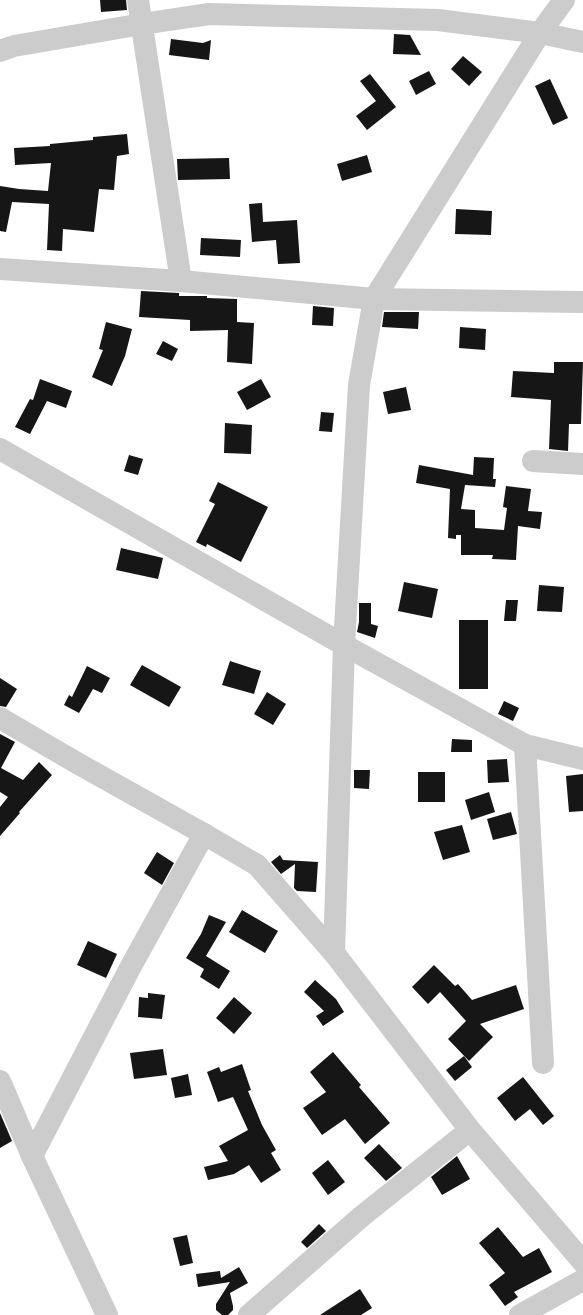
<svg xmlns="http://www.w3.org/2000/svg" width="583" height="1315" viewBox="0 0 583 1315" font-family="'Public Sans',sans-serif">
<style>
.building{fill:#161616}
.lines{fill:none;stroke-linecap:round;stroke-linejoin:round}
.minor{stroke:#ccc;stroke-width:22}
</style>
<rect width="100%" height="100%" fill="#fff"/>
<g class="building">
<path d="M100 0H126L127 10 101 12Z"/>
<path d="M394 34 410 35 421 55 393 54Z"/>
<path d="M171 39 203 43 211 40 209 60 169 55Z"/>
<path d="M463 56 482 72 469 86 451 69Z"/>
<path d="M429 71 436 84 416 95 409 81Z"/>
<path d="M370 74 396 107 367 130 356 116 376 101 360 81Z"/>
<path d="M550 79 568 118 553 125 535 86Z"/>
<path d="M127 134 129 154 117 156 114 190 99 189 94 232 63 229 62 251 47 250 49 204 12 202 6 232 0 231V186L19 189 48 191 51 163 15 165 14 148 50 146V144L93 140V137Z"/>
<path d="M367 155 372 172 342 181 337 164Z"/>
<path d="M229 158 230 179 178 180 177 159Z"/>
<path d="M262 203 263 222 297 220 300 263 278 264 276 240 252 242 249 204Z"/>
<path d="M456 209 492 211 491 235 455 234Z"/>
<path d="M201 238 241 240 240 257 200 255Z"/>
<path d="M141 291 179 293V296H207V298L237 299V322L254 323 252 364 227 362 228 330 190 331V320L139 317Z"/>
<path d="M313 306 334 308 333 326 312 325Z"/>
<path d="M384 312H419L418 329 382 327Z"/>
<path d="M106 322 132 329 125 356 112 386 92 377 103 350 99 349Z"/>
<path d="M460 327 486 329 485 350 459 348Z"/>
<path d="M163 341 178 349 172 361 156 354Z"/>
<path d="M554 362H583L581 424H569L568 451 549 449 551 400 511 397 513 371 554 373Z"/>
<path d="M40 379 72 391 66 408 47 401 30 434 15 427 30 399 33 400Z"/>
<path d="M261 379 271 397 247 410 237 392Z"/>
<path d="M406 387 411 410 388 414 383 392Z"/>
<path d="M321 412 334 413 332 432 319 431Z"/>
<path d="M225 423 252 425 251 454 224 453Z"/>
<path d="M129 455 143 459 138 475 124 471Z"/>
<path d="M474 457 494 458 493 479H496L495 487 465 485 461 509 475 510V528L504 530 507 508 503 507 506 486 531 489 528 511 542 512 540 529 518 526 516 560 492 559 493 555H461V535H456V539L448 538 450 489 416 483 419 465 473 475Z"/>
<path d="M218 482 268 507 241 562 207 544 206 547 196 542 215 504 209 501Z"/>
<path d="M121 548 163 558 158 579 116 570Z"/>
<path d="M404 582 438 589 432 618 398 611Z"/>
<path d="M539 585 564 587 562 612 537 611Z"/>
<path d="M506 600H518L516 621H504Z"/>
<path d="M359 603H371V624L378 626 375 638 357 632 359 622Z"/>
<rect x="459" y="620" width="29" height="69"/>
<path d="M230 661 261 671 254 694 222 685Z"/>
<path d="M142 665 181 687 169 707 130 685Z"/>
<path d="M87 666 110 678 102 693 93 689 79 713 64 705 69 695 72 697Z"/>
<path d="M0 678 17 689 6 707 0 706Z"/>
<path d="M267 692 286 704 273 725 254 714Z"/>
<path d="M504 701 519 708 513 721 498 714Z"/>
<path d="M0 734 15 742 1 768 23 780 39 762 52 775 19 812 20 813 0 836V807L8 797 0 792Z"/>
<path d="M452 739 472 740V752H451Z"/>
<path d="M507 759 509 782 488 783 487 760Z"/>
<path d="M354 770H370L369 789 354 788Z"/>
<rect x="418" y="772" width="27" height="30"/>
<path d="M583 774V811L569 812 566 776Z"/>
<path d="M489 792 495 812 471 820 465 800Z"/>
<path d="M511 812 517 834 493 840 487 819Z"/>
<path d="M462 825 470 852 443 860 434 832Z"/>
<path d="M157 852 174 863 162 885 144 873Z"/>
<path d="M280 855 283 860 318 862 316 892 297 891 294 888 295 864 281 874 271 862Z"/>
<path d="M242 910 278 931 265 953 229 932Z"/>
<path d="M209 915 226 922 206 956 230 971 219 989 200 977 204 969 186 958 201 934Z"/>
<path d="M88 941 117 954 106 978 77 965Z"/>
<path d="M434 965 455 986 458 984 472 1000 516 985 524 1009 480 1024 493 1037 469 1061 448 1039 466 1021 440 992 428 1004 412 987Z"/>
<path d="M315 980 336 999 344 1012 323 1026 316 1016 324 1011 304 992Z"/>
<path d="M148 993 165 995 162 1019 138 1017 139 997 148 998Z"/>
<path d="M234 997 252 1013 234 1034 216 1018Z"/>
<path d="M163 1049 167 1075 134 1079 130 1053Z"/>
<path d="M333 1052 361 1085 359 1087 390 1123 365 1144 345 1119 322 1135 303 1108 326 1092 310 1072Z"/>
<path d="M464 1056 472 1067 455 1081 446 1070Z"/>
<path d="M242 1064 251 1090 248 1091 262 1125 276 1150 271 1153 281 1170 261 1183 249 1165 234 1174 208 1180 204 1167 228 1161 219 1146 248 1130 233 1097 218 1102 207 1072 219 1067 221 1072Z"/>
<path d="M188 1074 192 1095 175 1098 171 1078Z"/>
<path d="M523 1077 554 1116 543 1125 530 1109 515 1121 497 1098Z"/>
<path d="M0 1113 12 1141 0 1148Z"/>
<path d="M379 1144 402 1168 386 1181 364 1158Z"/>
<path d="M457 1156 470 1179 442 1195 431 1177Z"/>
<path d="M328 1160 345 1182 328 1195 312 1173Z"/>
<path d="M319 1224 326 1231 307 1248 301 1242Z"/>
<path d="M498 1227 523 1257 539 1248 552 1272 514 1292 518 1297 505 1306 489 1285 505 1273 479 1243Z"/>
<path d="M187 1235 193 1263 180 1266 173 1238Z"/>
<path d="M239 1267 248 1283 230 1293 233 1306V1310L228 1315H222L216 1310V1304L230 1282 198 1287 196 1274 220 1271 221 1278Z"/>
<path d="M360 1289 372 1308 361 1315H320Z"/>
</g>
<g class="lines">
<g class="minor">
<path d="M138 0 181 281"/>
<path d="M0 51 14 46 142 24 209 14 438 20 540 33 583 42"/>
<path d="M0 269 181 281 374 299 583 302"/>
<path d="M0 449 344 645 525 745 583 759"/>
<path d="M533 461 583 464"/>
<path d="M0 718 77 763 204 834 257 865 334 953 470 1130 583 1262"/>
<path d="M525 745 543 1063"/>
<path d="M334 953 344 645 359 385 374 299 540 33 564 0"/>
<path d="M0 1081 32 1156 107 1315"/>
<path d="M32 1156 130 968 204 834"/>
<path d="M249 1315 362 1216 470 1130"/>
<path d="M520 1315 583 1280"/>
</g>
</g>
</svg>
